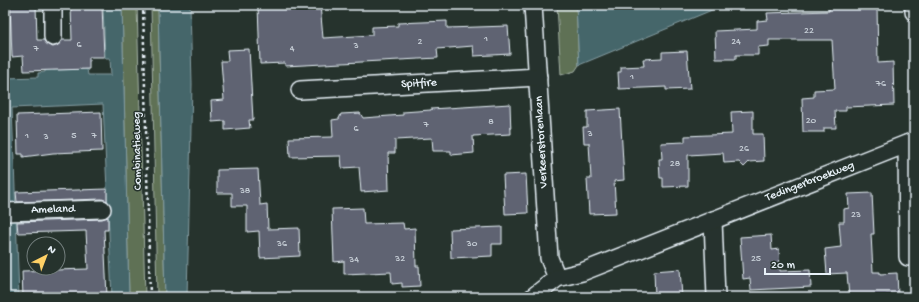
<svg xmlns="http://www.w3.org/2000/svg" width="919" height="302" viewBox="0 0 919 302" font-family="'Gochi Hand',sans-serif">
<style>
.green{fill:#5f7154;stroke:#a4b1a6}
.water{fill:#44666b;stroke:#869ea3}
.building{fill:#5f6472;stroke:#e8f1f8}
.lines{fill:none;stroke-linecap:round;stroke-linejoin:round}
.street-casing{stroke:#e8f1f8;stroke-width:20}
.path{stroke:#e8f1f8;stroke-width:2.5;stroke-dasharray:3 3;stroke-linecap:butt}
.street{stroke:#26332d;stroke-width:17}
.labels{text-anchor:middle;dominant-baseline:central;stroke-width:3;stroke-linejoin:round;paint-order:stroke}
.number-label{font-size:10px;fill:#c6ced6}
.street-label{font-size:12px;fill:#e8f1f8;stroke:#26332d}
</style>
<rect width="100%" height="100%" fill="#26332d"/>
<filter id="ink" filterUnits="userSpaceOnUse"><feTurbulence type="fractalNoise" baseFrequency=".025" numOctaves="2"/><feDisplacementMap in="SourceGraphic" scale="8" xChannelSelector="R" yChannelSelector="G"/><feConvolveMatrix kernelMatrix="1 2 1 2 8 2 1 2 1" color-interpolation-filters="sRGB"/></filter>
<g filter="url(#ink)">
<g class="green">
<path d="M122 5H137L145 297H129Z"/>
<path d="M151 5H158L165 297H157Z"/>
<path d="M557 5H576L579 65 575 71 561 75Z"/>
</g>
<g class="water">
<path d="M103 5H122L129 297H112L103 104 12 108 19 297H5V55L6 78 38 77V73L45 72V54L53 70 87 69 88 75H111L110 58H105Z"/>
<path d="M158 5H190L192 84 187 297H165Z"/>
<path d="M576 5H724L579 65Z"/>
</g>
<g class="building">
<path d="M10 5H36L37 40H44L48 45 53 47 58 45 62 40H72L71 5H102L104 57H89V69L24 71 23 56 12 57Z"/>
<path d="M258 5H320L323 38 372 35V27L398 26V23L447 21V28L508 26 510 54 474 56 473 46 437 49 438 58 285 66V63L260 64Z"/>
<path d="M829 5H877L878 63 893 62 894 105 846 107V111H835L836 128H824V132H803L802 98 814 97V90L835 89 832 40H769V46L758 47V55H736V59H716L715 31 757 29V21L768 20 767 13 829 11Z"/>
<path d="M249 49 253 120H249L250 128 225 130V121L212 122 211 101 224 100 221 61H228L227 50Z"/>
<path d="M687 51 690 89 666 90V87L619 89 618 72H621V67L644 66 643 59 662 58V52Z"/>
<path d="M510 104 511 134 473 136 474 153 451 155V151H433L432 138 395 140V153H388L389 190 361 192 359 167 342 168 341 156 290 157 289 138 333 137 332 120 339 119 341 114 360 113 363 118 403 115V112L431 110V109Z"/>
<path d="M620 109 624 180 614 181 616 213 589 214 587 179H591L589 143H584L583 127H587V111Z"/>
<path d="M753 111V134H763L764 161 749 162 744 167 739 162 724 163 723 153 688 155V186L663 187V178H660L659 159H662L661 143 685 142V136L732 134 731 112Z"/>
<path d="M101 112 102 151 53 153 23 157V154H18L17 115Z"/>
<path d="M258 169 260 205 267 204 268 229 299 228 300 256 260 258 259 231 247 232V206H232V193H217V170Z"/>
<path d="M526 174 528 213 505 214 503 175Z"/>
<path d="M107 189V201L102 199 17 202 16 192Z"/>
<path d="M872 193 874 234H871L873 272H880V274L897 273 898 295H886V297H849L847 273 827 274 825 249 841 247 839 222H844V209L849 208 848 194Z"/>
<path d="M363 208 364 224 403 223 404 229 415 228 416 266H419L420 286 402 287V283L392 284 391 272 344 274V261L334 262 332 209Z"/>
<path d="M108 217V230H104L107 297H23L22 271 88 269 86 231 18 233 17 222 102 219Z"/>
<path d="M502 227V244H492V256L451 258 450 229Z"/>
<path d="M771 235 772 250 779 249 780 271 810 270 811 287 751 290 750 278 743 279 740 237Z"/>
<path d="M680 269 682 297H655L654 271Z"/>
</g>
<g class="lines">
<defs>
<g id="street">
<path d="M53 5V37"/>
<path d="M533 5 549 258 557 278"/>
<path d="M914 5V12"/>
<path d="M300 90 538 77"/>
<path d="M907 144 908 257"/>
<path d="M5 212 102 209"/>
<path d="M713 220 716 297"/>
<path d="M533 297 557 278 582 272 914 141"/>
</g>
</defs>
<use href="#street" class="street-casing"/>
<path class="path" d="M143 5 150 297"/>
<use href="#street" class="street"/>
</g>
</g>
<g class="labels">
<g class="number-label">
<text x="809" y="31">22</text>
<text x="486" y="39">1</text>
<text x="420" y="42">2</text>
<text x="736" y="42">24</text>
<text x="79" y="45">6</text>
<text x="356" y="46">3</text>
<text x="36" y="49">7</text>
<text x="292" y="49">4</text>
<text x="632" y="77">1</text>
<text x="881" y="84">76</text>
<text x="811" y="121">20</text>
<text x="491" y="122">8</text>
<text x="426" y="125">7</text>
<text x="356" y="129">6</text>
<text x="590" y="134">3</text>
<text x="27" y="136">1</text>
<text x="74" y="136">5</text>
<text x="94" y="136">7</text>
<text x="46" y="137">3</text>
<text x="744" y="149">26</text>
<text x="675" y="164">28</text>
<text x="245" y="191">38</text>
<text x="856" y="215">23</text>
<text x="282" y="244">36</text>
<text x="472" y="244">30</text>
<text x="400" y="259">32</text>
<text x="756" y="259">25</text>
<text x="354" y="260">34</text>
</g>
<g class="street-label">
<text transform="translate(419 84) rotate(-3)">Spitfire</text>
<text transform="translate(542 142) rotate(-93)">Verkeerstorenlaan</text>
<text transform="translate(138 151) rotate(-91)">Combinatieweg</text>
<text transform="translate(810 182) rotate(-21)">Tedingerbroekweg</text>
<text transform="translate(53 210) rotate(-1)">Ameland</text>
</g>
</g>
<rect width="919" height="302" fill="none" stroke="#26332d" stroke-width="20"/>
<rect x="10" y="10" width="899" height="282" fill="none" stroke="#e8f1f8" stroke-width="1.5" filter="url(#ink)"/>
<g transform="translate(46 256) rotate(42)"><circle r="19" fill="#26332d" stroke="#747f7e"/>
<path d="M0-3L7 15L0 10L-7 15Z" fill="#ffd166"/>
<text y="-6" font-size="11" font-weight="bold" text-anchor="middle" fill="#e8f1f8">N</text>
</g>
<path d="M765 268v6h65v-6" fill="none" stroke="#e8f1f8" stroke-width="2"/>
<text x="771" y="268" font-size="12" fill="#e8f1f8" stroke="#26332d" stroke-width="3" paint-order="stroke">20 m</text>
</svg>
